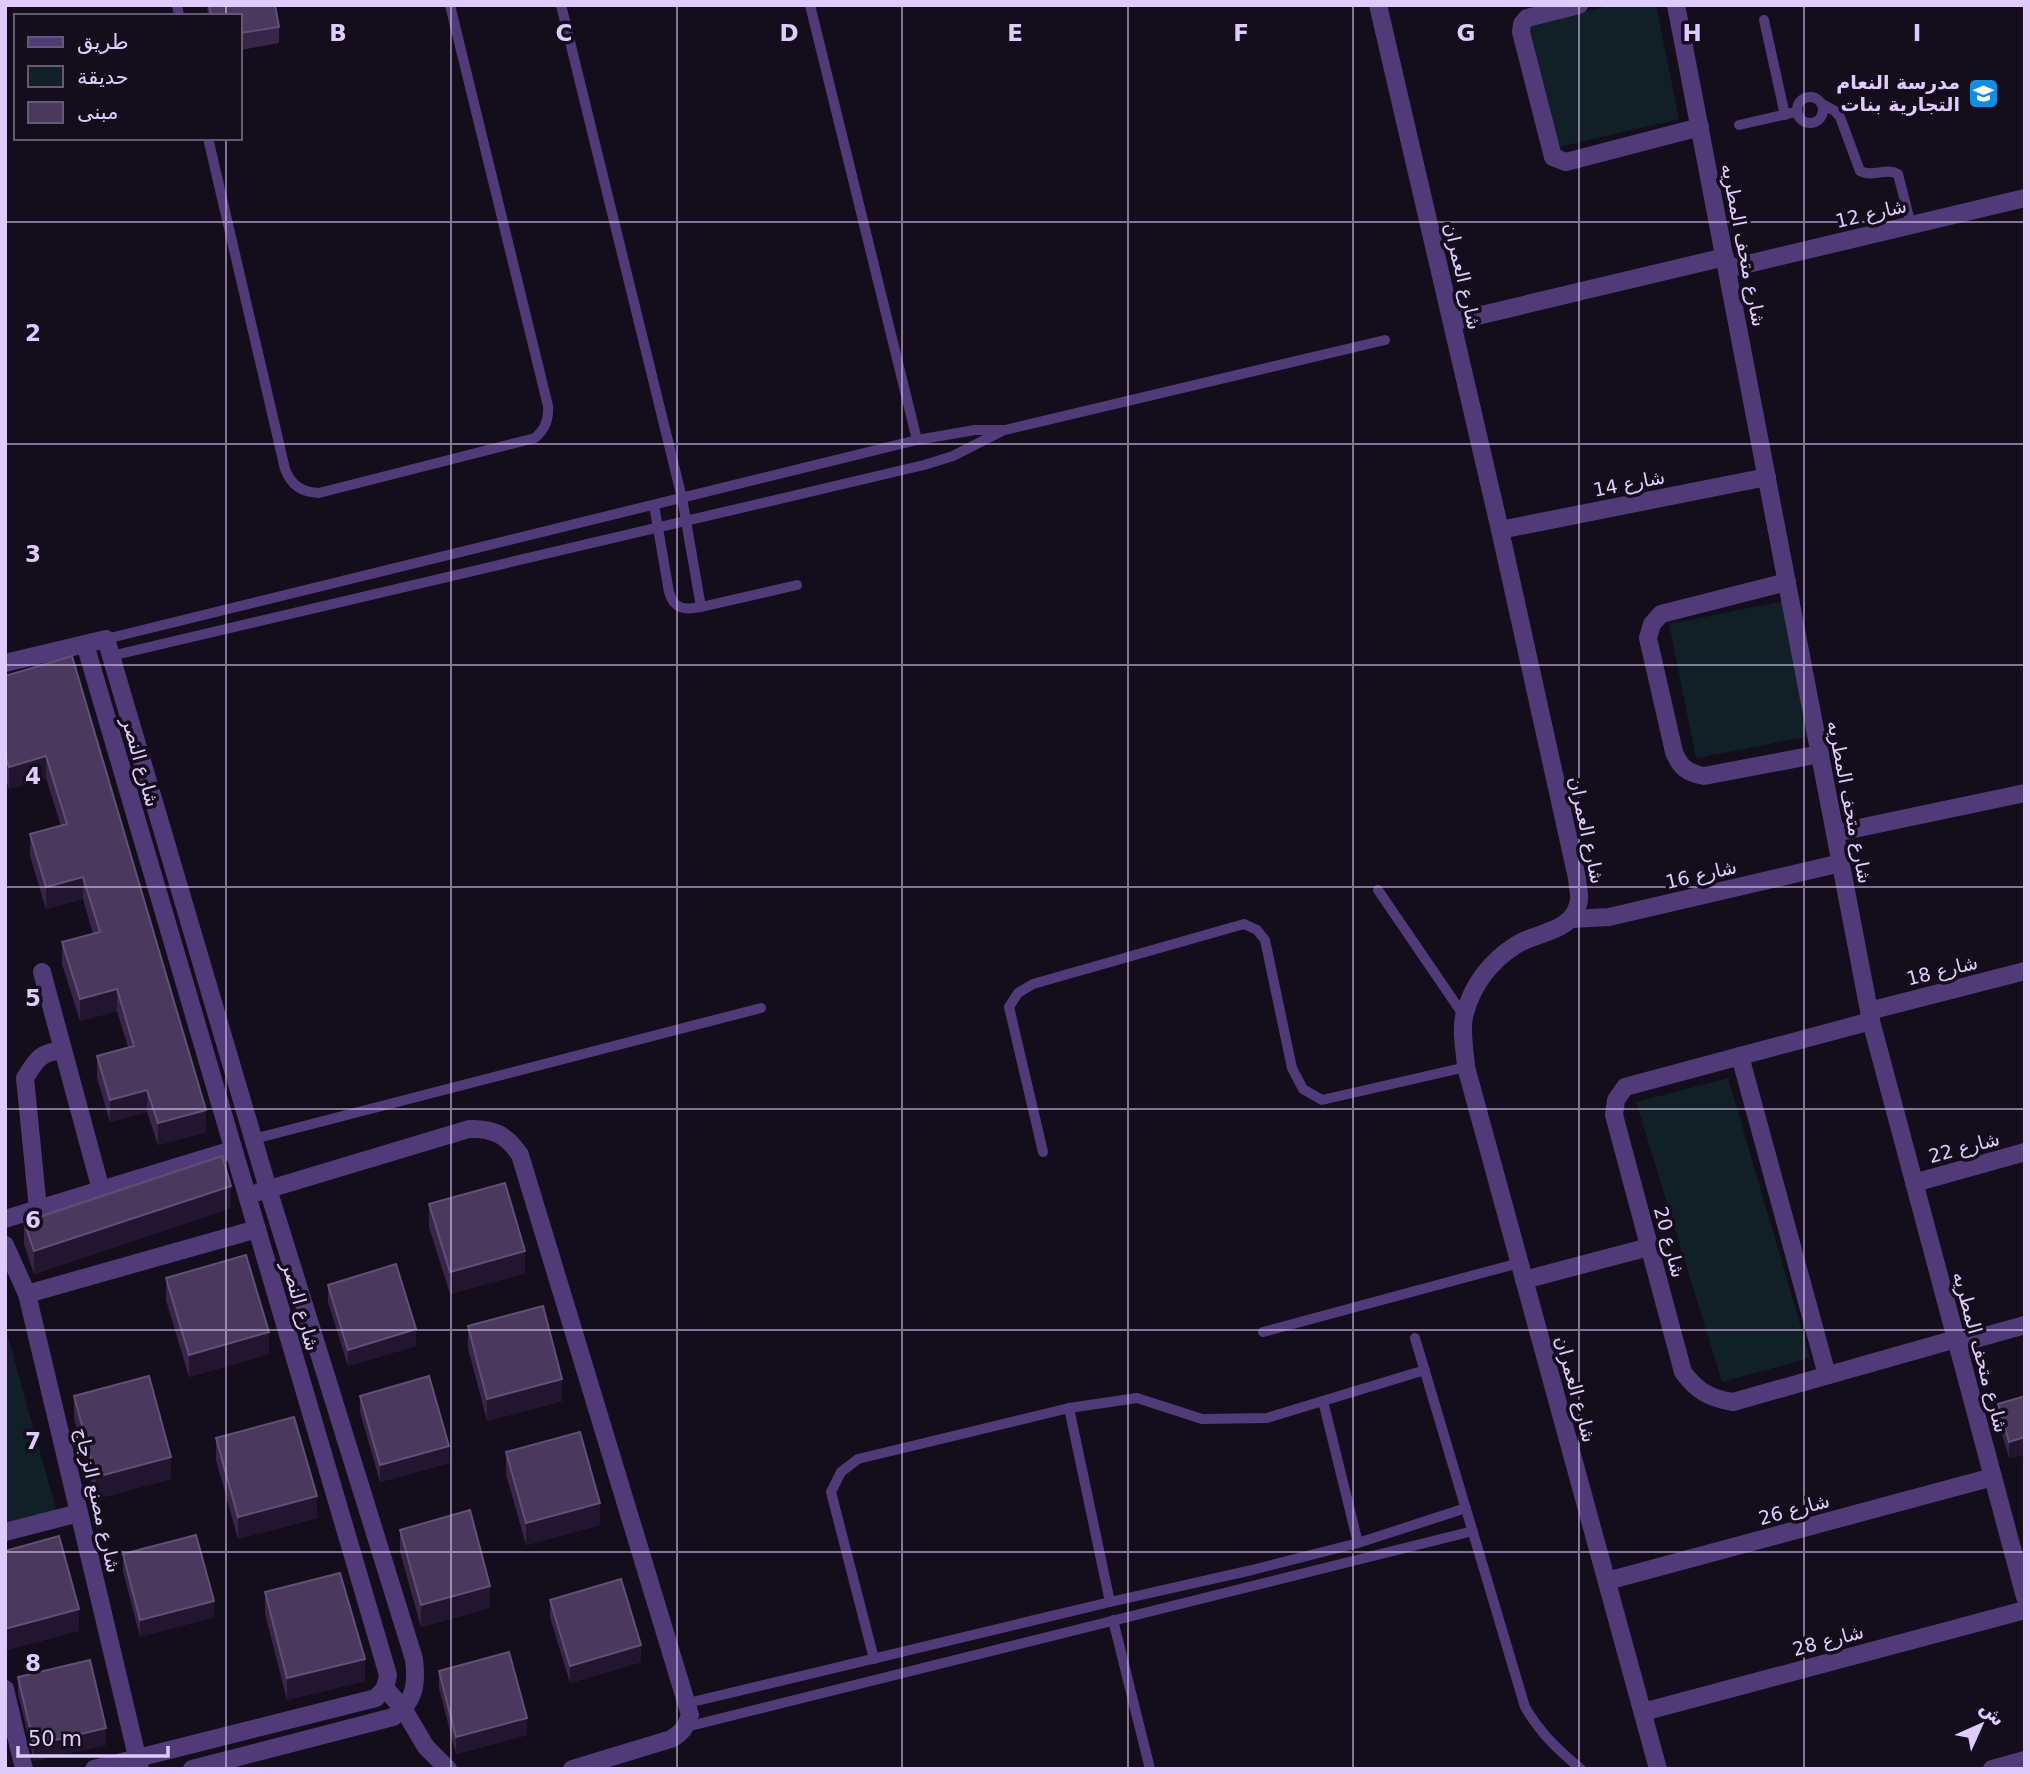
<svg xmlns="http://www.w3.org/2000/svg" width="2030" height="1774" viewBox="0 0 2030 1774" font-family="'DejaVu Sans','Noto Naskh Arabic',sans-serif">
<style>
.green{fill:#102026}
.lines{fill:none;stroke-linecap:round;stroke-linejoin:round}
.service{stroke:#503b78;stroke-width:10}
.minor{stroke:#503b78;stroke-width:18}
.tertiary{stroke:#503b78;stroke-width:18}
.wall{fill:#382649}
.shaded-wall{fill:#22152f}
.building{fill:#4a385d;stroke:#614f76;stroke-width:2}
.grid{fill:none;stroke:#e0ccfc;stroke-width:2;stroke-opacity:0.55}
.labels{text-anchor:middle;dominant-baseline:central;stroke-width:7;stroke-linejoin:round;paint-order:stroke}
.poi-label{font-size:19px;font-weight:bold;fill:#e0ccfc;stroke:#140d1c;text-anchor:end}
.street-label{font-size:19px;fill:#e0ccfc;stroke:#140d1c}
.grid-label{font-size:23px;text-anchor:middle;font-weight:bold;fill:#e0ccfc;stroke:#140d1c;stroke-width:7;stroke-linejoin:round;paint-order:stroke}
</style>
<rect width="100%" height="100%" fill="#140d1c"/>
<g class="green">
<path d="M1614 5H1656L1679 119 1559 147 1529 24Z"/>
<path d="M1784 601 1811 736 1696 758 1669 624Z"/>
<path d="M1728 1078 1810 1358 1722 1382 1636 1102Z"/>
<path d="M5 1326 57 1513 5 1527Z"/>
</g>
<g class="lines">
<g class="service">
<path d="M177 5 179 16"/>
<path d="M561 5 682 498 701 607"/>
<path d="M810 5 917 440"/>
<path d="M1764 20 1785 115"/>
<circle cx="1810" cy="110" r="13"/>
<path d="M1822 104 1835 111 1840 117 1860 171C1873 178 1886 167 1898 174L1911 225"/>
<path d="M1739 125 1791 113"/>
<path d="M208 138 285 469C291 485 301 492 319 493L535 438C545 429 549 420 548 406L450 5"/>
<path d="M654 505 669 592C674 610 685 610 701 607L797 585"/>
<path d="M106 639 917 440 975 430H1005L1385 340"/>
<path d="M111 656 924 465 953 456 1002 431"/>
<path d="M1378 890 1464 1016"/>
<path d="M254 1139 761 1008"/>
<path d="M1043 1152 1009 1007 1018 993 1033 984 1244 924 1257 930 1265 940 1292 1068 1303 1089 1322 1100 1466 1067"/>
<path d="M1263 1332 1519 1263"/>
<path d="M1415 1338 1525 1707C1540 1733 1558 1750 1581 1769"/>
<path d="M1323 1401 1358 1543"/>
<path d="M1069 1408 1110 1602"/>
<path d="M1113 1620 1150 1769"/>
<path d="M874 1659 831 1492 841 1472 858 1459 1069 1408 1137 1398 1202 1419 1267 1418 1425 1370"/>
<path d="M688 1703 1110 1602 1252 1570 1358 1543 1466 1508"/>
<path d="M686 1727 1473 1531"/>
</g>
<g class="minor">
<path d="M1378 5 1500 530 1577 878C1577 884 1580 893 1579 900 1574 933 1538 931 1516 945 1491 961 1473 984 1465 1013 1460 1028 1465 1051 1466 1067L1658 1769"/>
<path d="M1579 5 1527 18 1522 24 1521 32 1553 157 1566 162 1700 127"/>
<path d="M1727 269 2025 198"/>
<path d="M1452 322 1725 257"/>
<path d="M1500 530 1767 477"/>
<path d="M1787 582 1661 614 1652 624 1648 638 1674 752C1680 767 1687 773 1704 776L1820 754"/>
<path d="M85 644 388 1675 385 1688 376 1698 94 1769"/>
<path d="M5 663 106 639 268 1189 414 1659C417 1684 415 1702 393 1717L192 1769"/>
<path d="M1835 833 2025 793"/>
<path d="M1570 919 1609 917 1841 863"/>
<path d="M42 972 101 1190"/>
<path d="M1869 1011 2025 971"/>
<path d="M1871 1021 1625 1087 1616 1100 1614 1115 1683 1372C1697 1391 1709 1398 1733 1402L1956 1339"/>
<path d="M1740 1056 1827 1375"/>
<path d="M1914 1183 2025 1152"/>
<path d="M259 1192 469 1129C493 1128 507 1135 520 1155L690 1715C686 1727 682 1733 671 1739L572 1769"/>
<path d="M38 1209 25 1078C36 1060 41 1051 63 1051"/>
<path d="M5 1219 232 1150"/>
<path d="M5 1245 27 1294 140 1769"/>
<path d="M1524 1280 1649 1247"/>
<path d="M27 1294 257 1229"/>
<path d="M1957 1344 2025 1325"/>
<path d="M5 1532 79 1513"/>
<path d="M1607 1581 1993 1477"/>
<path d="M385 1688 404 1710 426 1747 448 1769"/>
<path d="M5 1689 24 1769"/>
<path d="M1643 1712 2025 1610"/>
</g>
<g class="tertiary">
<path d="M1676 5 1871 1021 2025 1597"/>
<path d="M1992 1769 2025 1760"/>
</g>
</g>
<g class="wall">
<path d="M207 5H275L279 27V43L240 50V16H208Z"/>
<path d="M72 656 206 1132 158 1145 147 1112 110 1122 97 1078V1056L128 1047 117 1011 80 1021 62 964V942L93 934 83 899 46 909 30 856V834L61 826 46 778 9 789 5 777V676Z"/>
<path d="M429 1204 525 1273 450 1294 429 1227Z"/>
<path d="M231 1208 34 1274 24 1244V1222Z"/>
<path d="M166 1278 269 1354 189 1377 166 1300Z"/>
<path d="M328 1285 416 1346 348 1366 328 1302Z"/>
<path d="M468 1326 562 1401 487 1421 468 1348Z"/>
<path d="M74 1396 171 1479 96 1499 74 1418Z"/>
<path d="M360 1396 449 1463 380 1482 360 1412Z"/>
<path d="M2025 1396V1454L2009 1458 1998 1421V1404Z"/>
<path d="M216 1438 317 1518 238 1539 216 1460Z"/>
<path d="M506 1452 600 1525 526 1545 506 1474Z"/>
<path d="M400 1530 490 1608 421 1627 400 1552Z"/>
<path d="M123 1554 214 1617 140 1637 123 1571Z"/>
<path d="M265 1592 365 1681 287 1700 265 1614Z"/>
<path d="M550 1600 641 1662 570 1683 550 1617Z"/>
<path d="M439 1671 527 1735 456 1754 439 1688Z"/>
<path d="M18 1677 106 1745 34 1761 18 1693Z"/>
</g>
<g class="shaded-wall">
<path d="M46 756V778L9 789V767Z"/>
<path d="M83 877V899L46 909V887Z"/>
<path d="M117 989V1011L80 1021V999Z"/>
<path d="M147 1090V1112L110 1122V1100Z"/>
<path d="M206 1110V1132L158 1145V1123Z"/>
<path d="M231 1186V1208L34 1274V1251Z"/>
<path d="M525 1251V1273L450 1294V1272Z"/>
<path d="M416 1329V1346L348 1366V1350Z"/>
<path d="M269 1332V1354L189 1377V1355Z"/>
<path d="M562 1379V1401L487 1421V1399Z"/>
<path d="M2025 1437V1454L2009 1458V1442Z"/>
<path d="M449 1446V1463L380 1482V1465Z"/>
<path d="M171 1457V1479L96 1499V1477Z"/>
<path d="M317 1496V1518L238 1539V1517Z"/>
<path d="M600 1503V1525L526 1545V1523Z"/>
<path d="M490 1586V1608L421 1627V1605Z"/>
<path d="M214 1601V1617L140 1637V1620Z"/>
<path d="M79 1609V1631L5 1651V1629Z"/>
<path d="M641 1645V1662L570 1683V1666Z"/>
<path d="M365 1659V1681L287 1700V1678Z"/>
<path d="M527 1718V1735L456 1754V1737Z"/>
<path d="M106 1728V1745L34 1761V1745Z"/>
</g>
<g class="building">
<path d="M209 5H275L279 27 240 33V16H211Z"/>
<path d="M72 656 206 1110 158 1123 147 1090 110 1100 97 1056 134 1046 117 989 80 999 62 942 100 932 83 877 46 887 30 834 67 824 46 756 9 767 5 755V676Z"/>
<path d="M222 1156 231 1186 34 1251 24 1222Z"/>
<path d="M505 1183 525 1251 450 1272 429 1204Z"/>
<path d="M246 1255 269 1332 189 1355 166 1278Z"/>
<path d="M396 1264 416 1329 348 1350 328 1285Z"/>
<path d="M543 1306 562 1379 487 1399 468 1326Z"/>
<path d="M149 1376 171 1457 96 1477 74 1396Z"/>
<path d="M429 1376 449 1446 380 1465 360 1396Z"/>
<path d="M2025 1396V1437L2009 1442 1998 1404Z"/>
<path d="M294 1417 317 1496 238 1517 216 1438Z"/>
<path d="M580 1432 600 1503 526 1523 506 1452Z"/>
<path d="M470 1510 490 1586 421 1605 400 1530Z"/>
<path d="M196 1535 214 1601 140 1620 123 1554Z"/>
<path d="M59 1536 79 1609 5 1629V1551Z"/>
<path d="M340 1573 365 1659 287 1678 265 1592Z"/>
<path d="M621 1579 641 1645 570 1666 550 1600Z"/>
<path d="M509 1652 527 1718 456 1737 439 1671Z"/>
<path d="M90 1660 106 1728 34 1745 18 1677Z"/>
</g>
<path class="grid" d="M226 5V16M451 5V1769M677 5V1769M902 5V1769M1128 5V1769M1353 5V1769M1579 5V1769M1804 5V1769M226 138V1769M5 222H2025M5 444H2025M5 665H2025M5 887H2025M5 1109H2025M5 1330H2025M5 1552H2025"/>
<defs>
<symbol id="school-square" viewBox="-11 -11 22 22"><rect x="-9" y="-9" width="18" height="18" rx="4" fill="#0f8ee4" stroke="#140d1c"/><path d="M0-5L7-2L0 1L-7-2ZM-4 1L0 2.5L4 1V4Q0 6-4 4Z" fill="#fff"/></symbol>
</defs>
<g fill-rule="evenodd">
<use href="#school-square" x="1966" y="76" width="35" height="35"/>
</g>
<g class="labels">
<g class="poi-label">
<text x="1960" y="82">مدرسة النعام<tspan x="1960" dy="22">التجارية بنات</tspan></text>
</g>
<g class="street-label">
<text transform="translate(1871 213) rotate(-13)">شارع 12</text>
<text transform="translate(1744 245) rotate(79)">شارع متحف المطريه</text>
<text transform="translate(1463 276) rotate(77)">شارع العمران</text>
<text transform="translate(1629 483) rotate(-11)">شارع 14</text>
<text transform="translate(141 762) rotate(74)">شارع النصر</text>
<text transform="translate(1850 802) rotate(79)">شارع متحف المطريه</text>
<text transform="translate(1587 830) rotate(78)">شارع العمران</text>
<text transform="translate(1701 874) rotate(-13)">شارع 16</text>
<text transform="translate(1942 970) rotate(-14)">شارع 18</text>
<text transform="translate(1964 1147) rotate(-15)">شارع 22</text>
<text transform="translate(1670 1242) rotate(75)">شارع 20</text>
<text transform="translate(301 1306) rotate(74)">شارع النصر</text>
<text transform="translate(1981 1352) rotate(75)">شارع متحف المطريه</text>
<text transform="translate(1576 1389) rotate(75)">شارع العمران</text>
<text transform="translate(98 1500) rotate(77)">شارع مصنع الزجاج</text>
<text transform="translate(1794 1509) rotate(-15)">شارع 26</text>
<text transform="translate(1828 1640) rotate(-15)">شارع 28</text>
</g>
</g>
<g class="grid-label">
<text x="338" y="41">B</text>
<text x="564" y="41">C</text>
<text x="789" y="41">D</text>
<text x="1015" y="41">E</text>
<text x="1241" y="41">F</text>
<text x="1466" y="41">G</text>
<text x="1692" y="41">H</text>
<text x="1917" y="41">I</text>
<text x="33" y="341">2</text>
<text x="33" y="562">3</text>
<text x="33" y="784">4</text>
<text x="33" y="1006">5</text>
<text x="33" y="1228">6</text>
<text x="33" y="1449">7</text>
<text x="33" y="1671">8</text>
</g>
<rect width="2030" height="1774" fill="none" stroke="#e0ccfc" stroke-width="14"/>
<rect x="14" y="14" width="228" height="126" fill="#140d1c" stroke="#665976" stroke-width="2"/>
<rect x="28" y="37" width="35" height="10" fill="#503b78" stroke="#665976" stroke-width="2"/>
<text x="77" y="49" font-size="21" fill="#e0ccfc">طريق</text>
<rect x="28" y="66" width="35" height="21" fill="#102026" stroke="#665976" stroke-width="2"/>
<text x="77" y="84" font-size="21" fill="#e0ccfc">حديقة</text>
<rect x="28" y="102" width="35" height="21" fill="#4a385d" stroke="#665976" stroke-width="2"/>
<text x="77" y="119" font-size="21" fill="#e0ccfc">مبنى</text>
<g transform="translate(1981 1725) rotate(45)" stroke="#140d1c" stroke-width="5" paint-order="stroke">
<path d="M0-5L12 26L0 18L-12 26Z" fill="#e0ccfc"/>
<text y="-10" font-size="19" font-weight="bold" text-anchor="middle" fill="#e0ccfc">ش</text>
</g>
<path d="M18 1746v10h150v-10" fill="none" stroke="#e0ccfc" stroke-width="3.5"/>
<text x="28" y="1746" font-size="21" fill="#e0ccfc" stroke="#140d1c" stroke-width="5" paint-order="stroke">50 m</text>
</svg>
